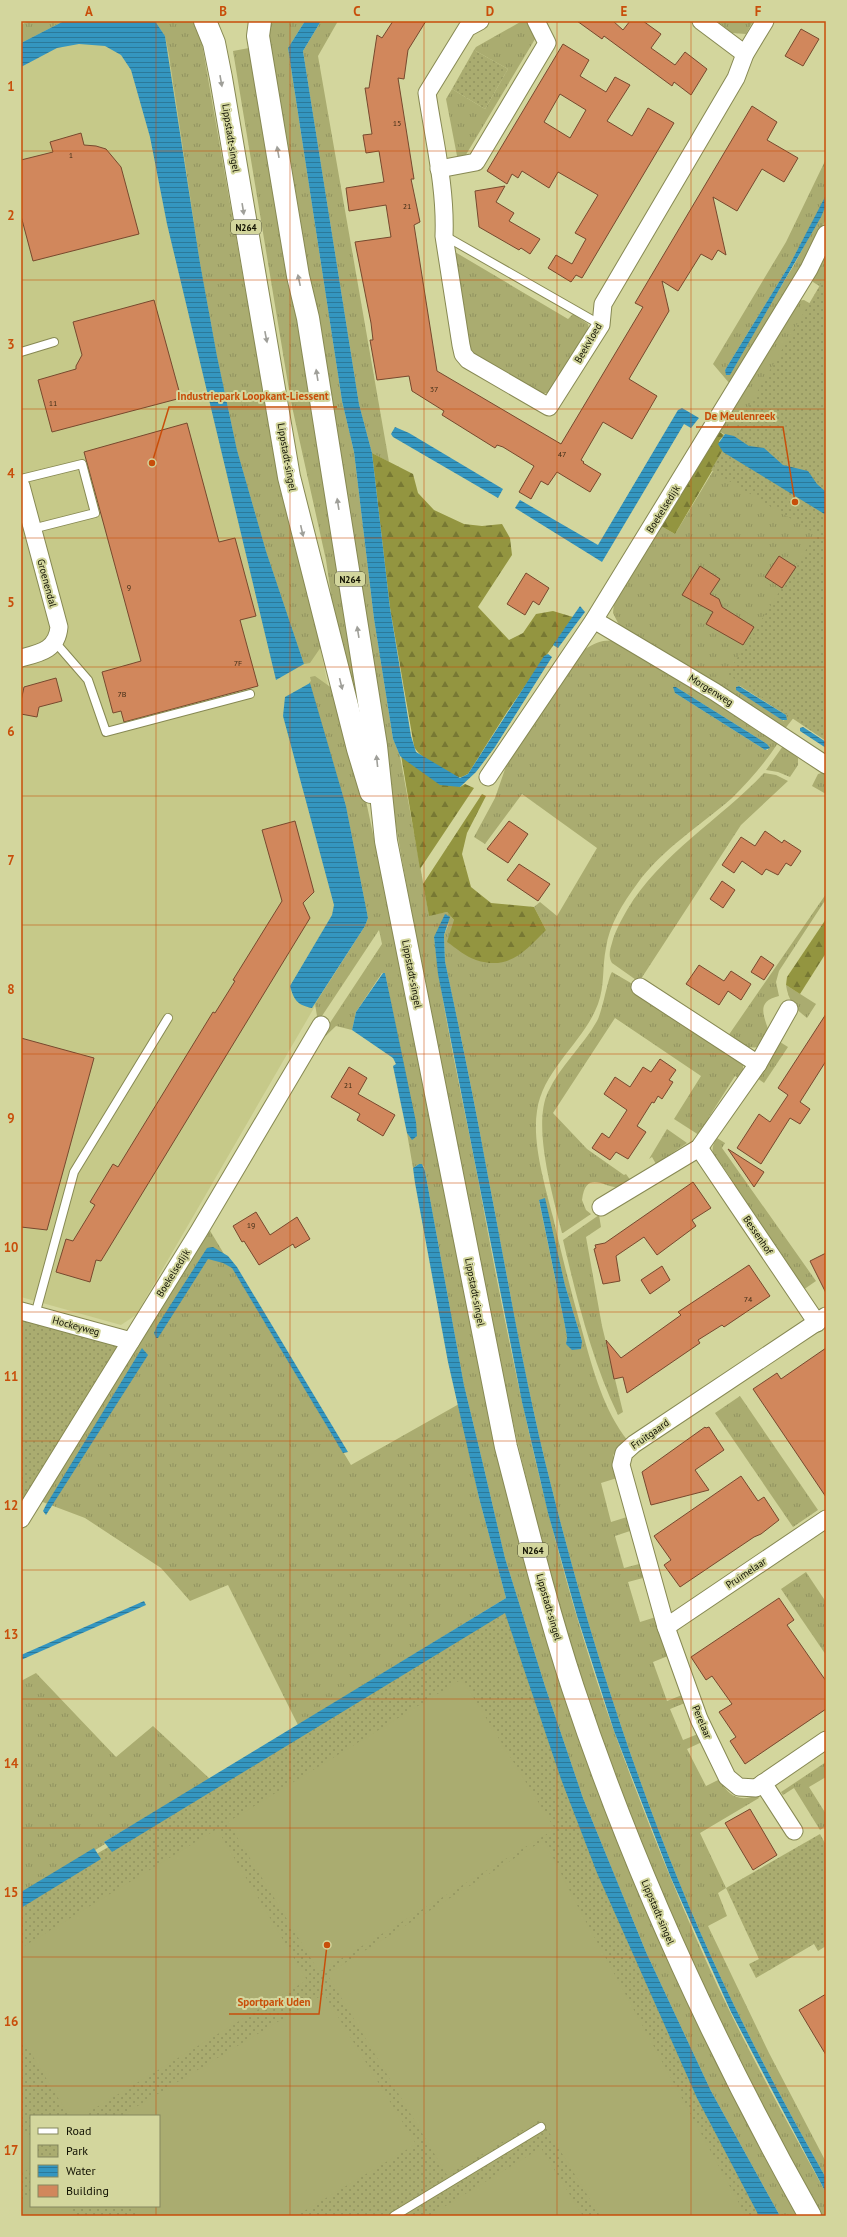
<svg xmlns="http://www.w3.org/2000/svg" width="847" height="2237" viewBox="0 0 847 2237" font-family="'PT Sans',sans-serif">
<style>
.built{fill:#c6c989}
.grass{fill:url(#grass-tufts);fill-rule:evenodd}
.forest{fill:url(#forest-firs)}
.park{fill:url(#park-dots);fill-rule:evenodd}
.pitch{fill:#aaac70}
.water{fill:url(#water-rules)}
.building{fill:#d1875c;stroke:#77492e;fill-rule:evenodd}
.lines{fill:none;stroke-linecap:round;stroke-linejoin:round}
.lane-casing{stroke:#878953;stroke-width:10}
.street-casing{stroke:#878953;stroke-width:19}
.primary-casing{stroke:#878953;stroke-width:24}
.lane{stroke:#fff;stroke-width:8}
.street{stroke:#fff;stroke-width:17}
.primary{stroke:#fff;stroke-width:22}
.oneway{fill:#9f9f99}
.grid{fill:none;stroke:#c84e0a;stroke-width:1;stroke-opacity:0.55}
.labels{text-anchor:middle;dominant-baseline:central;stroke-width:4;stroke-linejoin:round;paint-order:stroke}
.number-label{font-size:8px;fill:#402e17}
.shield{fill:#d3d69d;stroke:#4a4b2f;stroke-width:1}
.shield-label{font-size:9px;font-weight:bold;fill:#101000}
.street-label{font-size:10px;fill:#101000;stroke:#d3d69d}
.leader{fill:none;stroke:#c84e0a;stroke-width:1.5}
.callout-dot{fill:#c84e0a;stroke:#d3d69d;stroke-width:1.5}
.callout-label{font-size:11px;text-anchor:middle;font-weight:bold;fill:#c84e0a;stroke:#d3d69d;stroke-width:4;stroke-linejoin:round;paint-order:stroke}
.neatline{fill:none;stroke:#c84e0a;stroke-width:1.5}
.grid-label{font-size:13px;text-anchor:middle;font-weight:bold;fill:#c84e0a}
</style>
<defs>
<pattern id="grass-tufts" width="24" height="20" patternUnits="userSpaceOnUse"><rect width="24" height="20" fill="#aaac70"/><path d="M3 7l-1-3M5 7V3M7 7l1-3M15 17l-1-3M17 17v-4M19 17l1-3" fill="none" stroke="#91935f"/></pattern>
<pattern id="forest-firs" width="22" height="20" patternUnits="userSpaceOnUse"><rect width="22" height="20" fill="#939540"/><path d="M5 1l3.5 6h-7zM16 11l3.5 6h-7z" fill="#777833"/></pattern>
<pattern id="park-dots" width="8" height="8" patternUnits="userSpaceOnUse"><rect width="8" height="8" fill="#aaac70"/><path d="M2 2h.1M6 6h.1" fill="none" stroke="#91935f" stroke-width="1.8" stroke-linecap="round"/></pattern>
<pattern id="water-rules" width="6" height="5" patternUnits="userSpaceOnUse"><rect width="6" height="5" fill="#3496c0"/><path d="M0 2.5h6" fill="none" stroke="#2b799a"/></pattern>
</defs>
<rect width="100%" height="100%" fill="#d3d69d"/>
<path class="built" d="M21 21H192L373 906 136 1315 121 1325 21 1297Z"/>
<g class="grass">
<path d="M28 21H64L21 43V25Z"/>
<path d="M155 21H198L245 289 272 425 323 644 310 663 304 664 266 551 237 450 217 356 200 263 169 55 165 36Z"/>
<path d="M266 21H305L288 48 342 401 354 452 374 619 393 739 400 756 429 915 447 912 454 920 546 930 534 907 540 902 557 916 597 848 522 794 485 844 474 837 495 798 512 749 585 649C596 642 604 639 617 641L703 693 778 743C765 763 749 781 732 798 700 826 662 849 637 884 623 903 609 925 606 948 602 967 605 985 598 1004 584 1042 543 1069 537 1111 532 1143 545 1186 553 1217 562 1257 572 1295 583 1334 593 1370 604 1411 628 1441L621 1444 613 1455 617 1478 601 1483 611 1522 627 1517 630 1531 615 1536 624 1568 639 1564 643 1578 628 1582 640 1622 656 1617 668 1656 653 1662 667 1701 682 1695 685 1703 670 1709 683 1740 698 1734 702 1742 687 1749 706 1786 720 1779C727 1795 739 1803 757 1795L759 1798 700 1833 726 1888 718 1893 727 1916 708 1926 769 2053 826 2162V2178C789 2112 753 2046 721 1978 648 1821 593 1653 551 1485 525 1383 508 1279 488 1176 475 1104 460 1032 445 961L444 935 449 923 434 937C443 1018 463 1098 478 1179 512 1366 551 1555 615 1734 646 1819 680 1904 718 1987 751 2057 789 2125 826 2193V2216H821C725 2043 640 1863 580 1673 524 1497 490 1319 455 1138 433 1022 409 906 390 790 347 534 313 276 266 21ZM676 687 767 744 768 750H765L675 693ZM544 1199 565 1285 582 1341 566 1344 567 1337 564 1321 539 1201Z"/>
<path d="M321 21H338L318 56 389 462 372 453 359 404 303 51Z"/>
<path d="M522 21H531L538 34 464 158 458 161 446 99 452 89 485 109 508 69 474 50 476 47Z"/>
<path d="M717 21H753L746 34 732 33Z"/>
<path d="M249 48 292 297 307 361 360 694 350 696 341 663 326 560 291 402 233 51Z"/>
<path d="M826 159V197L790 264 725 370 728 375 794 265 826 205V219L811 250 730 384 713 364 786 242Z"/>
<path d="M826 245V492L717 430 796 301 804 300 811 304 821 287 813 282 811 274Z"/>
<path d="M455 252 568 319 573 314 588 324 589 329 555 388 547 393H539L471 352Z"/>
<path d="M713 471 826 515 795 716 784 730 619 625 613 613 614 602 659 525 675 534ZM740 686 786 715 784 721 737 690 736 687Z"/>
<path d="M315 676 336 691 365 796 408 1000 490 1422 642 1898C687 2007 740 2112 798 2216H780L711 2091 646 1952 583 1798 545 1686 505 1558 483 1464 464 1385 425 1171 424 1166 419 1164 413 1168 407 1133 403 1066 385 973H382L356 1012 352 1030 336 1026 314 1047 382 944 379 930 318 1022 315 1004 365 926 368 918 346 806 309 683 311 681 310 677Z"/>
<path d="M783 746 798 758V765L790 777 778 772 766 770Z"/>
<path d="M764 773 776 775 788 781 741 825 639 982 612 963C608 957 610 949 612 943 615 931 621 921 627 910 661 853 720 820 764 773Z"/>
<path d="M822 773 826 774V794L812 786 818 774Z"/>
<path d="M826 894V899L779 971 776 982 779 996C757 1001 763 1014 768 1029L762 1045C749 1052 739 1043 728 1036Z"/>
<path d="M612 972 636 986 718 1044 716 1047 729 1056 732 1054 743 1064V1073L740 1079 735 1076 709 1117 713 1121 699 1135 674 1119 701 1076 615 1018 553 1113 587 1149 624 1175 626 1174 631 1181C628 1183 623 1186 620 1187 607 1190 586 1167 582 1200L586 1210 591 1214 563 1233H562C553 1196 532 1126 548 1092 560 1066 583 1046 597 1021 603 1010 608 977 612 972Z"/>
<path d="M786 985 816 1004 807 1018C795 1009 788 1000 786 985Z"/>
<path d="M780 1042 788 1047 764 1083 757 1078Z"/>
<path d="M667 1129 687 1143 656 1164 652 1157 649 1159Z"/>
<path d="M717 1138 725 1143 722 1148 816 1281 803 1290 727 1179 730 1177 721 1164 718 1165C712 1155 710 1148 717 1138Z"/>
<path d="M599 1215 601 1227 586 1237 602 1326 623 1412 618 1415C592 1361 577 1299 563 1240Z"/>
<path d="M209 1229 351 1465 459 1404 479 1498 506 1598 298 1725 228 1585 190 1601 161 1568 85 1518 40 1501Z"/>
<path d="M740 1396 818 1510 793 1527 715 1413Z"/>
<path d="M806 1572 826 1602V1655L781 1589Z"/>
<path d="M36 1673 116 1757 153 1726 210 1779 104 1842 105 1844 21 1896V1681Z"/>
<path d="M826 1762V1777L809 1787 826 1814V1826L820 1830 794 1788 783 1795 781 1792Z"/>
</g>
<g class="forest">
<path d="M717 430 724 435 719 441 723 452 675 534 659 525Z"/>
<path d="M372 453 413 474 418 493 434 510 464 524 482 526 502 524 510 538 512 555 478 607 509 640 523 633 536 614 553 611 573 617 507 712 468 774C465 775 462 778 459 777 448 776 417 756 414 746L390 608Z"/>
<path d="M401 755 460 787 465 784 474 788 420 869Z"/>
<path d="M482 794 486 796 467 833 462 854 471 887 491 903 534 907 546 930C525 951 509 971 476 960 466 957 456 948 447 942L454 920 447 912 429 916 423 884Z"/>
<path d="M826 919V953L800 994 786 985 787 977Z"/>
</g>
<g class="park">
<path d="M474 50 508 69 485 109 452 89Z"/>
<path d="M826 275V741L727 674 816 534 711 470Z"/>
<path d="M21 1318 121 1344 21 1511Z"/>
<path d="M506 1610 650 1991 766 2216H21V1899ZM31 2116H159V2206H31Z"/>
<path d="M820 1834 826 1845V1946L818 1951 814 1944 756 1978 749 1964 759 1959 726 1888Z"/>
</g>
<g class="pitch">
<path d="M462 1679 555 1829 319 1972 228 1822Z"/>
<path d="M217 1829 307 1980 82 2116H69L21 2037V1948Z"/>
<path d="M544 1840 578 1907 746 2216H600L541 2119 447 2175 327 1974Z"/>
<path d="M324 1994 416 2144 296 2216H138L132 2206H159V2116H121Z"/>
<path d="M21 2125 31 2141V2167L21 2174Z"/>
<path d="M541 2148 583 2216H429Z"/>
<path d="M31 2194V2206H70L76 2216H21V2200Z"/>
</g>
<g class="water">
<path d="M64 21H155L165 36 200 263 217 356 237 450 266 551 304 664 276 680 167 224 150 137 131 70 121 55 105 46 79 44 57 48 21 67V43Z"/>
<path d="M305 21H321L303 51 359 404 372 453 390 608 411 736 416 752 460 778 468 774 544 656 548 654 552 657 495 747 476 772 460 787 440 785 405 760 400 756 393 739 374 619 354 452 342 401 288 48Z"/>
<path d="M825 197 826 205 821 217 730 375H726L725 370 790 264Z"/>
<path d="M682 408 699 418 691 428 684 424 602 562 515 508 520 500 598 545 678 410Z"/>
<path d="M395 427 409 433 503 489 498 498 393 437 391 434Z"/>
<path d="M725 434 734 436 749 446 764 448 783 465 808 471 817 484 826 492V515L723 452 718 444Z"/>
<path d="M580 606 585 612 558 648 553 645Z"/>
<path d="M310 683 346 806 368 918 365 926 312 1008C297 1005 294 1000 290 986L332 915 334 905 283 716 285 697Z"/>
<path d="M739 686 786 715 787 720H782L736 690V687Z"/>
<path d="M673 687H676L767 744 770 748 765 750 675 693Z"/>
<path d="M803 727 826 742V748L800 731V728Z"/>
<path d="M445 914 450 917 444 935 445 961C460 1032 475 1104 488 1176 508 1279 525 1383 551 1485 593 1653 648 1821 721 1978 753 2046 789 2112 826 2178V2193L731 2012 671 1878 614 1731 577 1616 548 1513 522 1402 450 1036 438 974 434 937Z"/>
<path d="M383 973H385L416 1122 417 1136 412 1140 407 1133 393 1066 396 1064 393 1058 352 1030 356 1012Z"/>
<path d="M419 1164H422L425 1171 464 1385 483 1464 505 1558 545 1686 583 1798 646 1952 711 2091 780 2216H759L697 2098 597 1873 561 1779 505 1613 112 1852 104 1842 506 1598 479 1498 448 1362 415 1183 413 1168Z"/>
<path d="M545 1198 565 1285 582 1341 581 1349 572 1350 566 1344 567 1337 564 1321 539 1200Z"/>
<path d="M213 1247 228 1256 237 1267 348 1452 343 1453 232 1268 223 1263 208 1259 158 1338H156L154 1333 157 1326 207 1248Z"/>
<path d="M142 1348 148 1355 46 1515 43 1511 46 1505Z"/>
<path d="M144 1601 146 1605 21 1660V1655Z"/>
<path d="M94 1848 101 1859 21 1908V1892Z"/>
</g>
<g class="building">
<path d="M393 21H426L408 50 404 79 398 78 414 179H411L420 222 414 225 437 371 561 444 643 307 635 303 752 106 777 122 767 140 798 158 784 182 762 169 737 211 713 197 726 255 718 250 712 260 701 254 678 291 662 281 669 311 629 379 657 396 632 439 603 422 581 460 584 462 583 463 601 474 590 492 557 472 548 485 541 481 531 499 519 492 534 466 503 447 497 445 495 448 442 415 444 411 412 391 409 376 377 380 370 340H373L371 323 355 242 391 237 386 205 349 211 346 188 384 182 379 151 366 153 363 135 372 134 365 88H369L377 35 382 38Z"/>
<path d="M577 21H613L623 30 630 21H643L661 34 651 48 675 65 685 52 707 69 691 95 674 82 672 86 604 36 602 39Z"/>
<path d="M801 29 819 39 803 66 785 56Z"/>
<path d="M563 44 589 60 580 76 606 92 615 77 630 85 607 121 632 136 648 108 674 123 582 278 576 275 571 282 548 268 556 255 572 264 586 239 575 233 598 195 558 172 549 188 522 171 518 178 512 174 507 184 487 171ZM560 94 586 110 570 138 544 122Z"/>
<path d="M81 133 84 145 96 146 106 149 121 167 139 234 33 261 21 216V160L53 152 50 142Z"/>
<path d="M505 186 496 202 514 213 509 221 540 239 530 254 521 248 519 250 479 227 475 191Z"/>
<path d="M154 300 181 398 52 432 38 380 76 369V366L82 355 73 322Z"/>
<path d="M187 423 219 542 235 538 256 616 240 620 258 686 124 722 121 711 113 713 102 672 141 661 84 452Z"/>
<path d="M779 556 796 567 782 588 765 577Z"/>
<path d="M700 566 720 579 710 594 719 599 722 607 754 627 743 645 706 624 713 612 682 595Z"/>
<path d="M526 573 549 588 539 605 533 601 525 615 507 604Z"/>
<path d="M56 678 62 701 39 707 37 717 21 714V701L24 687Z"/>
<path d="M295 821 314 892 303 903 310 918 101 1261 96 1260 90 1282 56 1272 66 1239 73 1241 95 1205 90 1202 113 1164 118 1167 213 1012 215 1013 235 981 233 980 282 901 262 830Z"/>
<path d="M509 821 528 834 508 863 487 849Z"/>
<path d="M765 831 782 843 784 840 801 851 791 866 786 863 778 875 766 869 762 875 742 861 734 873 722 865 741 837 755 846Z"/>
<path d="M519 864 550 884 538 901 507 880Z"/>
<path d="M722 881 735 890 723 908 710 899Z"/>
<path d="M761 956 774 965 764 980 751 972Z"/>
<path d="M699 965 724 981 731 971 751 984 741 1000 728 991 719 1005 686 984Z"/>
<path d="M826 1014V1061L800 1102 810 1109 800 1124 790 1118 761 1164 737 1148 759 1114 770 1122 788 1095 778 1088Z"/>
<path d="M21 1038 94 1058 47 1230 21 1227Z"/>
<path d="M660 1059 676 1070 669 1080 673 1082 662 1099 658 1096 654 1103 652 1102 637 1126 646 1132 628 1159 616 1152 610 1160 592 1148 602 1133 609 1138 627 1110 604 1094 615 1077 630 1087 643 1067 651 1072Z"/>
<path d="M349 1067 367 1078 358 1094 395 1115 383 1136 357 1120 360 1114 331 1097Z"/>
<path d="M728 1149 764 1172 754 1187Z"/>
<path d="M693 1182 711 1208 692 1220 696 1226 657 1255 644 1237 616 1256 620 1281 603 1284 594 1249 596 1248 595 1245 605 1243Z"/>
<path d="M256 1212 270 1235 297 1217 310 1239 295 1248 293 1244 259 1265 244 1241 242 1242 233 1226Z"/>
<path d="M826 1253V1293L810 1261Z"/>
<path d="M749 1265 770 1296 724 1327 722 1325 698 1340 700 1343 627 1393 623 1377 614 1379 606 1340 621 1358 681 1315 678 1312Z"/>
<path d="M662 1266 670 1280 650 1294 641 1280Z"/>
<path d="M826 1348V1497L753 1389 777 1373 781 1379Z"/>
<path d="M705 1427 706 1428 709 1427 724 1450 695 1470 709 1490 651 1505 642 1472Z"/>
<path d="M741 1476 758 1501 764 1497 779 1520 761 1534 754 1537 680 1587 664 1565 671 1560 654 1536Z"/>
<path d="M779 1598 794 1620 787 1625 826 1681V1709L745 1764 730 1741 736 1737 719 1712 732 1704 712 1676 706 1680 691 1657Z"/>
<path d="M750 1809 777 1855 753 1870 725 1823Z"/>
<path d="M826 1994V2055L799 2010Z"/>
</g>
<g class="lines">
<defs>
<g id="lane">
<path d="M445 236 601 325"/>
<path d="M21 352 54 342"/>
<path d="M21 479 82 464 95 513 32 529"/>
<path d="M55 642 88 680 106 732 250 694"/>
<path d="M35 1315 74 1172 168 1018"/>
<path d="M394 2216 541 2127"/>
</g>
<g id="street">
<path d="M480 21 467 28 427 93C434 140 446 188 444 236L461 345 463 354 468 360 549 407 601 325 603 304 736 78 745 54 765 21"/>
<path d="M701 21 745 54"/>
<path d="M439 169 476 162 547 43 536 21"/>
<path d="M21 486 59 627C57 650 40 653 21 658"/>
<path d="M594 620 715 692 826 765"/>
<path d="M488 777 594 620 809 269 826 234"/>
<path d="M640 987 758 1064"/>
<path d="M699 1148 817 1323"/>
<path d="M601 1207 699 1148 758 1064 789 1009"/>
<path d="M21 1311 131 1341"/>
<path d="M826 1316 634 1444 624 1453 621 1465 666 1627 699 1719 727 1777 739 1787 756 1788 826 1740"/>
<path d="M21 1519 199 1231 321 1025"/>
<path d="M666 1627 826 1519"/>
<path d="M763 1783 794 1831"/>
</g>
<g id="primary">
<path d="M205 21 214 43 221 78 289 477 358 749 371 792"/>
<path d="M260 21 258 36 298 276 308 318 376 746 386 841 506 1447C527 1528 547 1609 573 1688 634 1872 715 2047 810 2216"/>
</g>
</defs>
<use href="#lane" class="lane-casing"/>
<use href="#street" class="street-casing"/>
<use href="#primary" class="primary-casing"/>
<use href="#lane" class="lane"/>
<use href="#street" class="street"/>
<use href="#primary" class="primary"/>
</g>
<defs><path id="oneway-solid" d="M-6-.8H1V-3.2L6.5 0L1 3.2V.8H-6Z"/></defs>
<g class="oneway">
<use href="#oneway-solid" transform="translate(221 81) rotate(80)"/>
<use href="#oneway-solid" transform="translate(278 152) rotate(-100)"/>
<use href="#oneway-solid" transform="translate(243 209) rotate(81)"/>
<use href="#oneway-solid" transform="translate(299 280) rotate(-102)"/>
<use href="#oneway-solid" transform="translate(266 337) rotate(79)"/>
<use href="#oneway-solid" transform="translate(317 375) rotate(-99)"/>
<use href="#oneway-solid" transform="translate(338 504) rotate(-99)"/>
<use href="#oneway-solid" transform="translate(302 531) rotate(77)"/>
<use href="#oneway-solid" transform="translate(358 632) rotate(-99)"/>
<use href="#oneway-solid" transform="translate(341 684) rotate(76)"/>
<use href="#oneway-solid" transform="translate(377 761) rotate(-96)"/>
</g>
<path class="grid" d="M156 21V2116M290 21V2216M424 21V2216M557 21V2216M691 21V2216M21 151H826M21 280H826M21 409H826M21 538H826M21 667H826M21 796H826M21 925H826M21 1054H826M21 1183H826M21 1312H826M21 1441H826M21 1570H826M21 1699H826M21 1828H826M21 1957H826M21 2086H826M156 2206V2216"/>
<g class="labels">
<g class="number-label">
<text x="397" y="123">15</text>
<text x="71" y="155">1</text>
<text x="407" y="206">21</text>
<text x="434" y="389">37</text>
<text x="53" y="403">11</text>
<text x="562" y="454">47</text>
<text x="129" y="587">9</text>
<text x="238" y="663">7F</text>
<text x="122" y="694">7B</text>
<text x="348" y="1085">21</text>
<text x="251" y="1225">19</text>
<text x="748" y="1299">74</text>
</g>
<g class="shield">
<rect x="231" y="220" width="30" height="14" rx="3"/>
<rect x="335" y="572" width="30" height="14" rx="3"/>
<rect x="518" y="1543" width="30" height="14" rx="3"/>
</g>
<g class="shield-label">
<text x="246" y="227">N264</text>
<text x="350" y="579">N264</text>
<text x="533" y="1550">N264</text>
</g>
<g class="street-label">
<text transform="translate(231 138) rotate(81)">Lippstadt-singel</text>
<text transform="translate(588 343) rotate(-60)">Beekvloed</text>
<text transform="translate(287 457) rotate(80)">Lippstadt-singel</text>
<text transform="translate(663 509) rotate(-58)">Boekelsedijk</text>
<text transform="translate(47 583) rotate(75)">Groenendal</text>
<text transform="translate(711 690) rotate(32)">Morgenweg</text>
<text transform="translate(412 974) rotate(79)">Lippstadt-singel</text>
<text transform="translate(758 1235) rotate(56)">Bessenhof</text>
<text transform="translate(173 1273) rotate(-58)">Boekelsedijk</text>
<text transform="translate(475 1292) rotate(79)">Lippstadt-singel</text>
<text transform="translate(76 1326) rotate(15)">Hockeyweg</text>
<text transform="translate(650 1434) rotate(-35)">Fruitgaard</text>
<text transform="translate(746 1573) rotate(-34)">Pruimelaar</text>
<text transform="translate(549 1607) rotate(74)">Lippstadt-singel</text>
<text transform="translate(702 1722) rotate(67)">Perelaar</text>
<text transform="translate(658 1912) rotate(67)">Lippstadt-singel</text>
</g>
</g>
<path class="leader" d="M152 463L169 407H337M795 502L783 427H696M327 1945L319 2014H229"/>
<g class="callout-dot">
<circle cx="152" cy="463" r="4"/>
<circle cx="795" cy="502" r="4"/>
<circle cx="327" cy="1945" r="4"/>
</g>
<g class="callout-label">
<text x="253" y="400">Industriepark Loopkant-Liessent</text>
<text x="740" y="420">De Meulenreek</text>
<text x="274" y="2006">Sportpark Uden</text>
</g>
<rect width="847" height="2237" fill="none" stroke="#d3d69d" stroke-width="44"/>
<rect x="30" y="2115" width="130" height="92" fill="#d3d69d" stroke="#85875e"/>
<rect x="38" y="2128" width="20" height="6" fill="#ffffff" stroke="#85875e"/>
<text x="66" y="2135" font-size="12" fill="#101000">Road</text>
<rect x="38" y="2145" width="20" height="12" fill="url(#park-dots)" stroke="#85875e"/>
<text x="66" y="2155" font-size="12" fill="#101000">Park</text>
<rect x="38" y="2165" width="20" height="12" fill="url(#water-rules)" stroke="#85875e"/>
<text x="66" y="2175" font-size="12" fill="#101000">Water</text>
<rect x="38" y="2185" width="20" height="12" fill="#d1875c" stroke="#85875e"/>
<text x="66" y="2195" font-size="12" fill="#101000">Building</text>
<rect x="22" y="22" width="803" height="2193" class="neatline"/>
<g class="grid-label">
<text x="89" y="16">A</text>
<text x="223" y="16">B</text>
<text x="357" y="16">C</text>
<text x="490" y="16">D</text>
<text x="624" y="16">E</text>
<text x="758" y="16">F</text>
<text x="11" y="91">1</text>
<text x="11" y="220">2</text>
<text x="11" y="349">3</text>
<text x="11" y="478">4</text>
<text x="11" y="607">5</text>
<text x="11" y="736">6</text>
<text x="11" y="865">7</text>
<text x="11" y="994">8</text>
<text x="11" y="1123">9</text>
<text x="11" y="1252">10</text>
<text x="11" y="1381">11</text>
<text x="11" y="1510">12</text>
<text x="11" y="1639">13</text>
<text x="11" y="1768">14</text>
<text x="11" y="1897">15</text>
<text x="11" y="2026">16</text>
<text x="11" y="2155">17</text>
</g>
</svg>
